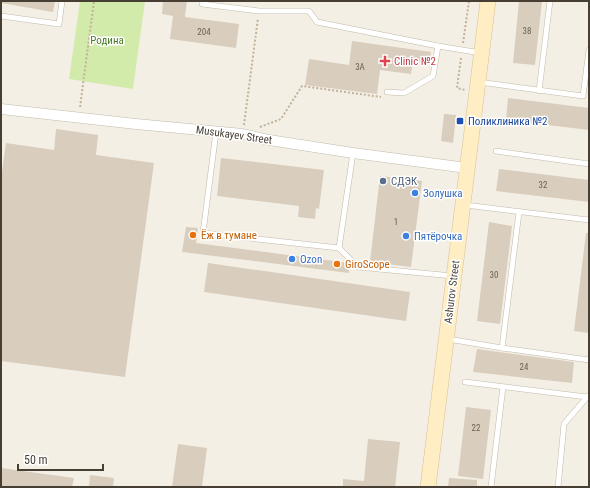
<svg xmlns="http://www.w3.org/2000/svg" width="590" height="488" viewBox="0 0 590 488" font-family="'Roboto Condensed',sans-serif">
<style>
.green{fill:#d2ebab}
.building{fill:#d9cdbd}
.lines{fill:none;stroke-linecap:round;stroke-linejoin:round}
.lane-casing{stroke:#c3b9aa;stroke-width:6}
.street-casing{stroke:#c3b9aa;stroke-width:11}
.secondary-casing{stroke:#d7c192;stroke-width:16}
.path{stroke:#c3b198;stroke-width:2;stroke-dasharray:2 2;stroke-linecap:butt}
.lane{stroke:#fff;stroke-width:5}
.street{stroke:#fff;stroke-width:10}
.secondary{stroke:#ffeec4;stroke-width:15}
.health-dot{fill:#e0444e;stroke:#fff;stroke-width:1.5}
.transit-dot{fill:#1a4fb4;stroke:#fff;stroke-width:1.5}
.service-dot{fill:#5c6f8a;stroke:#fff;stroke-width:1.5}
.shop-dot{fill:#3f7fe0;stroke:#fff;stroke-width:1.5}
.food-dot{fill:#e8710a;stroke:#fff;stroke-width:1.5}
.labels{text-anchor:middle;dominant-baseline:central;stroke-width:3;stroke-linejoin:round;paint-order:stroke}
.number-label{font-size:9px;fill:#6c6256}
.park-label{font-size:11px;fill:#4a7d24;stroke:#fff}
.health-label{font-size:11px;fill:#be3a42;stroke:#fff;text-anchor:start}
.transit-label{font-size:11px;fill:#164399;stroke:#fff;text-anchor:start}
.street-label{font-size:11px;fill:#473f34;stroke:#fff}
.service-label{font-size:11px;fill:#4e5e75;stroke:#fff;text-anchor:start}
.shop-label{font-size:11px;fill:#366cbe;stroke:#fff;text-anchor:start}
.food-label{font-size:11px;fill:#c56008;stroke:#fff;text-anchor:start}
</style>
<rect width="100%" height="100%" fill="#f4efe5"/>
<path class="green" d="M80 1H145L133 89 69 79Z"/>
<g class="building">
<path d="M1 1H55L53 12 1 3Z"/>
<path d="M163 1H187L185 17 239 24 236 48 170 39 173 16 162 14Z"/>
<path d="M519 1H542L535 65 513 63Z"/>
<path d="M352 41 431 52 429 64 413 62 411 74 380 70 377 94 305 85 309 59 349 65Z"/>
<path d="M508 98 589 108V130L506 120Z"/>
<path d="M444 114 456 115 453 143 441 141Z"/>
<path d="M56 129 98 135 96 155 154 163 125 377 1 361V179L6 143 54 150Z"/>
<path d="M221 158 324 170 319 209 316 208 315 219 298 217 299 206 217 196Z"/>
<path d="M499 169 589 180V202L496 191Z"/>
<path d="M380 176 422 181 411 267 370 262Z"/>
<path d="M489 222 512 226 500 324 477 321Z"/>
<path d="M186 227 198 228 196 243 350 263 349 273 182 252Z"/>
<path d="M586 233H589V333L574 331Z"/>
<path d="M208 263 410 292 406 321 204 292Z"/>
<path d="M477 349 574 362 572 383 473 372Z"/>
<path d="M466 407 491 410 483 479 458 476Z"/>
<path d="M368 439 400 442 395 487H343V479L364 481Z"/>
<path d="M178 444 207 448 202 487H172Z"/>
<path d="M1 468 74 478 72 487H1Z"/>
<path d="M90 475 114 478 113 487H89Z"/>
<path d="M449 478 477 480V487H448Z"/>
</g>
<g class="lines">
<defs>
<g id="lane">
<path d="M202 1V4L259 11H309L317 22 438 46 481 53"/>
<path d="M1 16 59 24 62 1"/>
<path d="M479 82 583 96 589 50"/>
<path d="M539 91 550 1"/>
<path d="M387 92 404 93 433 76 438 46"/>
<path d="M216 132 203 233 339 248 358 267 453 276"/>
<path d="M496 151 589 164"/>
<path d="M465 205 589 220"/>
<path d="M519 212 502 348 589 360"/>
<path d="M339 248 353 153"/>
<path d="M448 339 502 348"/>
<path d="M465 382 587 397"/>
<path d="M491 487 503 387"/>
<path d="M558 487 564 424 588 396"/>
</g>
<path id="street" d="M1 109 136 124 243 134 269 140 353 153 467 168"/>
<path id="secondary" d="M428 487 488 1"/>
</defs>
<use href="#lane" class="lane-casing"/>
<use href="#street" class="street-casing"/>
<use href="#secondary" class="secondary-casing"/>
<g class="path">
<path d="M463 43 469 1"/>
<path d="M461 58 457 88 465 90"/>
<path d="M80 107 94 1"/>
<path d="M244 125 258 18"/>
<path d="M260 127 281 119 302 86 381 97"/>
</g>
<use href="#lane" class="lane"/>
<use href="#street" class="street"/>
<use href="#secondary" class="secondary"/>
</g>
<path class="health-dot" d="M383 55h4v4h4v4h-4v4h-4v-4h-4v-4h4z"/>
<rect class="transit-dot" x="456" y="117" width="8" height="8" rx="2"/>
<circle class="service-dot" cx="383" cy="181" r="4"/>
<g class="shop-dot">
<circle cx="415" cy="193" r="4"/>
<circle cx="406" cy="236" r="4"/>
<circle cx="292" cy="259" r="4"/>
</g>
<g class="food-dot">
<circle cx="193" cy="235" r="4"/>
<circle cx="337" cy="264" r="4"/>
</g>
<g class="labels">
<g class="number-label">
<text x="527" y="31">38</text>
<text x="204" y="32">204</text>
<text x="360" y="67">3А</text>
<text x="543" y="185">32</text>
<text x="396" y="222">1</text>
<text x="494" y="275">30</text>
<text x="524" y="367">24</text>
<text x="476" y="428">22</text>
</g>
<g class="park-label">
<text x="107" y="40">Родина</text>
</g>
<g class="health-label">
<text x="394" y="61">Clinic №2</text>
</g>
<g class="transit-label">
<text x="468" y="121">Поликлиника №2</text>
</g>
<g class="street-label">
<text transform="translate(234 135) rotate(8)">Musukayev Street</text>
<text transform="translate(452 292) rotate(-83)">Ashurov Street</text>
</g>
<g class="service-label">
<text x="391" y="181">СДЭК</text>
</g>
<g class="shop-label">
<text x="423" y="193">Золушка</text>
<text x="414" y="236">Пятёрочка</text>
<text x="300" y="259">Ozon</text>
</g>
<g class="food-label">
<text x="201" y="235">Ёж в тумане</text>
<text x="345" y="264">GiroScope</text>
</g>
</g>
<rect width="590" height="488" fill="none" stroke="#473f34" stroke-width="4"/>
<path d="M18 464v6h85v-6" fill="none" stroke="#473f34" stroke-width="2"/>
<text x="24" y="464" font-size="12" fill="#473f34" stroke="#ffffff" stroke-width="3" paint-order="stroke">50 m</text>
</svg>
